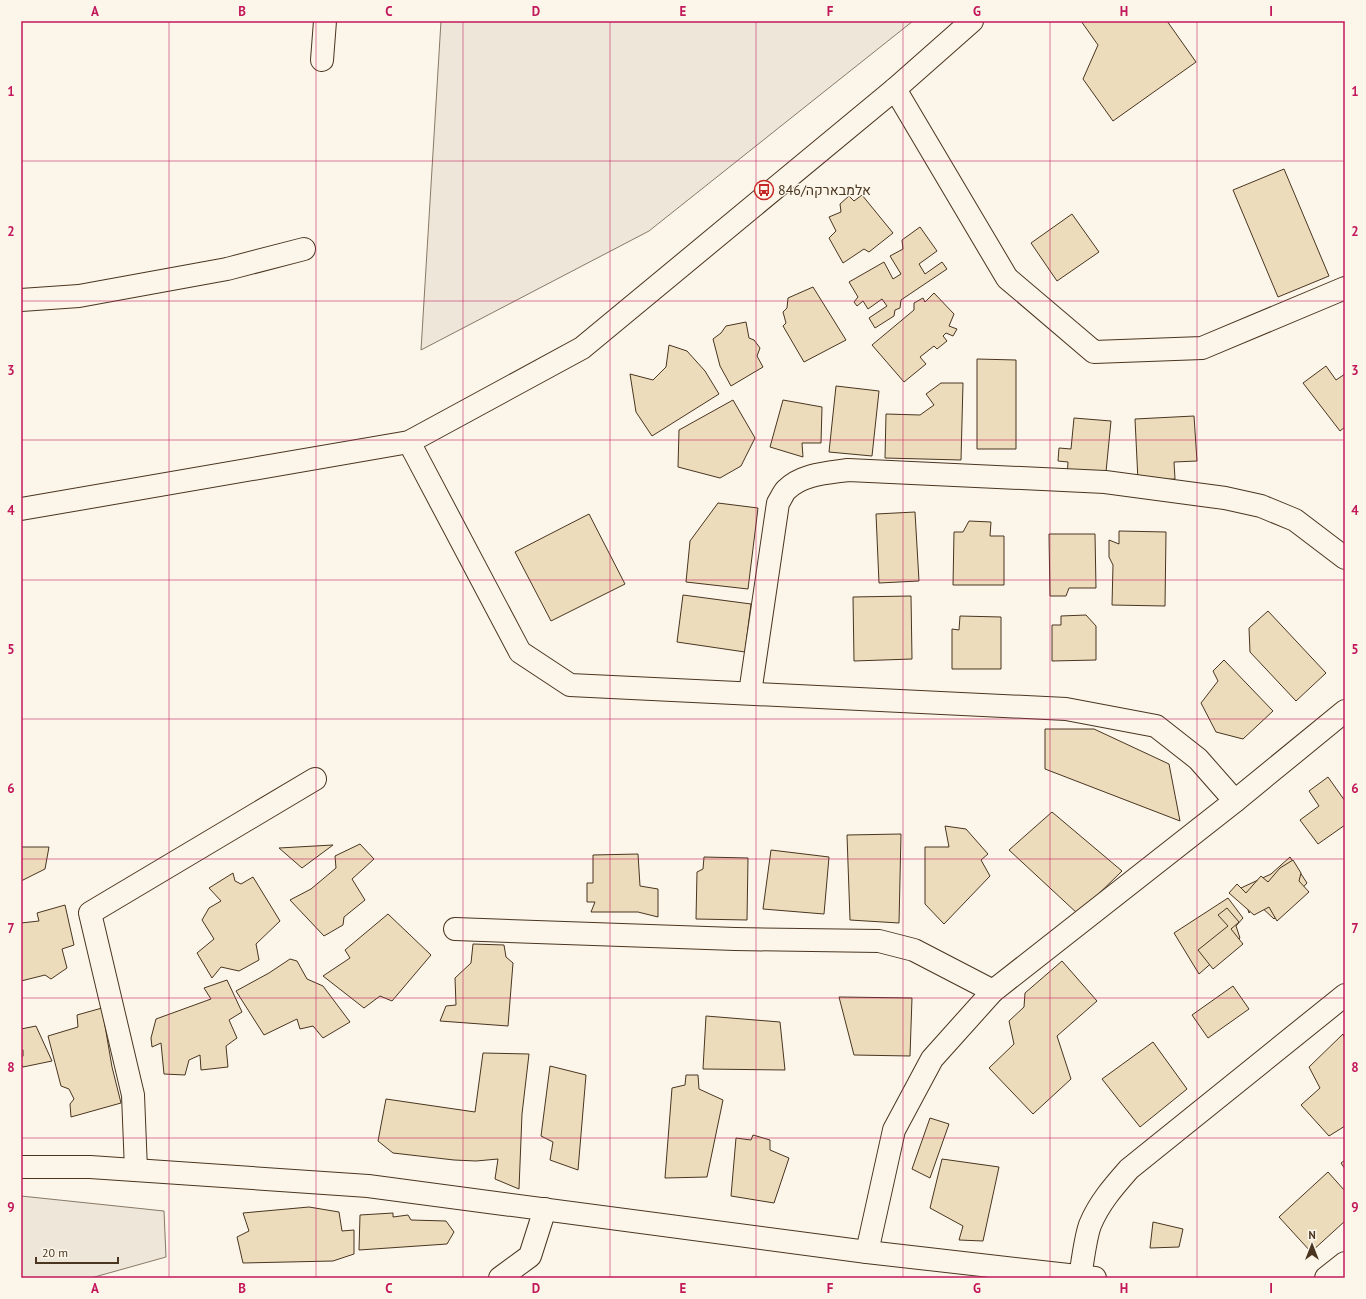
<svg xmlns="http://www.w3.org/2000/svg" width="1366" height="1299" viewBox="0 0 1366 1299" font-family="'PT Sans',Heebo,sans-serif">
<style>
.green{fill:#ede6d9;stroke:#887966}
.building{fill:#ecdcbc;stroke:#4a3520}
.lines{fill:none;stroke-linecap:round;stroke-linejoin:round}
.minor-casing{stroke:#4a3520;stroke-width:24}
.minor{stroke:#fbf6e9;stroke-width:22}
.grid{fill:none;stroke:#c2185b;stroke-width:1;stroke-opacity:0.55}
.labels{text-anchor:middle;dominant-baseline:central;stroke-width:3;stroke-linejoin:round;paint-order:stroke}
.poi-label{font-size:14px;fill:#4a3520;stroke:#fbf6e9;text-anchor:start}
.neatline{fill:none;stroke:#c2185b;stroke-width:1.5}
.grid-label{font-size:13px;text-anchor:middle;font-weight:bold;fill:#c2185b}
</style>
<rect width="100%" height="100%" fill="#fbf6e9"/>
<g class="green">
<path d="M441 21H913L649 231 421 350Z"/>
<path d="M21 1196 164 1211 166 1257 91 1278H21Z"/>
</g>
<g class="building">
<path d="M1081 21H1167L1196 62 1113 121 1083 79 1098 45Z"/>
<path d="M1284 169 1329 276 1278 297 1233 190Z"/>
<path d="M862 195 893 233 869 252 864 249 843 263 829 238 836 231 829 217 841 212 840 204 849 196 854 201Z"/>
<path d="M1072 214 1099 252 1057 281 1031 243Z"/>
<path d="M920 227 937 251 919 264 925 274 942 262 947 269 901 300 900 308 895 310 894 316 875 328 869 318 887 306 882 299 868 309 863 301 857 306 854 302 858 297 849 282 884 262 893 279 901 274 890 256 903 249 902 240Z"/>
<path d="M813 287 846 340 804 362 783 326 786 323 783 312 787 308 788 298Z"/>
<path d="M934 293 954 314 949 326 957 329 953 336 946 333 943 336 947 341 937 349 934 346 920 357 926 364 904 382 872 345 914 310V303L923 298 925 302Z"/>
<path d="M746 322 749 338 754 340 760 348 757 356 763 367 731 386 720 366 713 339 721 333 726 326Z"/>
<path d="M669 345 687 351 705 371 719 394 652 436 636 412 630 374 653 380 666 367Z"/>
<path d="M977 359 1016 360V449H977Z"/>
<path d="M1326 366 1336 380 1345 374V427L1340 431 1303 383Z"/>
<path d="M941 383H963L961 460 885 458 886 414 920 415 934 405 926 394Z"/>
<path d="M836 386 879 391 872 456 829 452Z"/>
<path d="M733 400 755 438 741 466 720 478 678 467 679 430Z"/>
<path d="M783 400 822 407 821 443H802L803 457 770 447Z"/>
<path d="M1194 416 1197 461 1174 462 1175 479 1138 481 1135 419Z"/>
<path d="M1074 418 1111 421 1105 482 1067 478 1068 462 1058 461 1059 448 1071 449Z"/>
<path d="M718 503 758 508 748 589 686 582 690 541Z"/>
<path d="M915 512 919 581 879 583 876 514Z"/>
<path d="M589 514 625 584 551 621 515 552Z"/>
<path d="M969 521 991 522 990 536H1004V585H953L954 532H963Z"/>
<path d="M1119 531 1166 532 1165 606 1112 605 1113 565 1109 557V540L1119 544Z"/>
<path d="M1049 534H1095L1096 588H1069L1066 596H1050Z"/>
<path d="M683 595 751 604 745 652 677 642Z"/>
<path d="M911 596 912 659 854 661 853 597Z"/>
<path d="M1268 611 1326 673 1296 701 1250 652 1249 628Z"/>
<path d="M1086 615 1096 626V660L1052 661V625H1061V616Z"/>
<path d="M960 616 1001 617V669H952V629L959 630Z"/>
<path d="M1224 660 1273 711 1243 739 1216 732 1201 703 1218 681 1213 671Z"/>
<path d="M1045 729H1094L1169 764 1180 821 1045 769Z"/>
<path d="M1328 777 1345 801V825L1318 844 1300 820 1319 806 1309 791Z"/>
<path d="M1052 812 1122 871 1078 914 1009 850Z"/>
<path d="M945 826 966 829 988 854 981 860 990 876 944 924 925 904V847H949Z"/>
<path d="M901 834 899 923 850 920 847 835Z"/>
<path d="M360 844 374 859 352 879 365 900 344 917 343 925 324 936 290 900 311 889 336 868 335 856Z"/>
<path d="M333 845 302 868 279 848Z"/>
<path d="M21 847H49L45 869 21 881Z"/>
<path d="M771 850 829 857 824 914 763 909Z"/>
<path d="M638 854 640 886 658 889V917L638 912H591L595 902H587V883H593V855Z"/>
<path d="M704 857 748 858 747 920 696 919 697 872 703 869Z"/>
<path d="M1290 857 1307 883 1274 919 1258 904 1249 913 1241 888 1271 874Z"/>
<path d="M1293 860 1301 873 1299 881 1309 892 1277 921 1269 907 1254 915 1229 893 1237 884 1246 893 1261 876 1268 882 1280 868Z"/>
<path d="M233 873 235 881 241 884 253 877 280 921 256 944 259 960 239 971 221 967 212 978 197 953 214 939 202 920 209 908 221 901 209 888Z"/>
<path d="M1228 898 1243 918 1236 926 1240 938 1199 974 1174 933Z"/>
<path d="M65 905 74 945 62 949 67 968 51 979 45 975 21 981V923L39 921 37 913Z"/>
<path d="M1227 908 1239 922 1231 929 1243 944 1213 969 1198 950 1228 926 1218 915Z"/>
<path d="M388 914 431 955 392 1001 380 996 364 1008 323 976 350 958 345 950Z"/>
<path d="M473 944 504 945 506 957 513 963 508 1026 440 1021 446 1006 456 1005 455 978 471 963Z"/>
<path d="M290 959 297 961 307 979 323 986 350 1022 323 1038 313 1026 300 1029 297 1019 264 1035 236 991 269 973Z"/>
<path d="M1062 961 1097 1001 1057 1036 1071 1079 1033 1114 989 1068 1014 1044 1009 1021 1024 1007 1025 993Z"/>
<path d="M227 980 242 1012 229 1020 237 1038 226 1046 228 1067 201 1070 200 1055 189 1060 185 1075 164 1074 161 1043 152 1047 151 1038 156 1019 211 999 204 988Z"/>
<path d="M1233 986 1249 1009 1208 1038 1192 1015Z"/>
<path d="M839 997 912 998 910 1056 854 1055Z"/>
<path d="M102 1008 112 1067 121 1103 71 1117 70 1104 74 1099 69 1089 61 1086 48 1036 78 1027 77 1015Z"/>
<path d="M706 1016 780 1022 785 1070 703 1069Z"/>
<path d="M36 1026 52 1061 23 1067 21 1063V1058L23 1056V1050H21V1029Z"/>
<path d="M1343 1034 1345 1039V1126L1329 1136 1301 1105 1320 1088 1309 1067Z"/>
<path d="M1153 1042 1187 1089 1140 1127 1102 1079Z"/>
<path d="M483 1053 529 1054 522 1114 519 1189 495 1179 498 1159 476 1161 454 1160 393 1153 378 1141 386 1099 475 1112Z"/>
<path d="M550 1066 586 1075 578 1170 550 1160 553 1142 541 1136Z"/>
<path d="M686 1075H698L699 1089 723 1100 707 1177 665 1178 672 1088 685 1085Z"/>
<path d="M930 1118 949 1124 930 1178 912 1169Z"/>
<path d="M753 1135 770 1140V1150L789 1158 774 1203 731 1196 736 1138 751 1140Z"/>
<path d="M942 1159 999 1167 983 1241 959 1240 963 1226 930 1208Z"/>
<path d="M1345 1160V1169L1341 1163Z"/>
<path d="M1328 1172 1345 1191V1221L1311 1252 1279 1217Z"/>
<path d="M309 1207 339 1212 342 1231 354 1230V1254L333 1261 243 1263 237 1237 249 1231 243 1213Z"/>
<path d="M393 1213V1217L408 1215 411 1220 446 1221 454 1232 447 1244 359 1250 360 1215Z"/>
<path d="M1153 1222 1183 1229 1179 1247 1150 1248Z"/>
</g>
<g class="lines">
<defs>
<g id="minor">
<path d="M322 60 325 21"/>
<path d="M895 89 1007 278 1094 352 1202 348 1345 288"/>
<path d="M21 300 79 296 227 269 304 249"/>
<path d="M409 442 520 652 570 685 1066 709 1156 726 1198 759 1235 801"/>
<path d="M21 509 409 442 582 348 895 89 972 21"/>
<path d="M750 693 778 503C781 499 783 493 786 490 802 474 827 473 848 470L1105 482 1225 498 1261 506 1295 520 1345 558"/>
<path d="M455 929 735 939 879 941 914 950 993 991"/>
<path d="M21 1167H90L368 1186 867 1252 1095 1278"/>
<path d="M136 1170 133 1095 90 913 315 779"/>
<path d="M867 1252 894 1130 932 1059 993 991 1235 801 1345 711"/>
<path d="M1080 1276C1083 1261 1085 1239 1090 1225 1099 1203 1114 1186 1129 1169L1345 995"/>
<path d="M500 1278 530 1256 545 1209"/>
<path d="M1326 1278 1345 1263"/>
</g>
</defs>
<use href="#minor" class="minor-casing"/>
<use href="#minor" class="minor"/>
</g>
<path class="grid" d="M169 21V1278M316 21V1278M463 21V1278M610 21V1278M756 21V1278M903 21V1278M1050 21V1278M1197 21V1278M21 161H1345M21 301H1345M21 440H1345M21 580H1345M21 719H1345M21 859H1345M21 998H1345M21 1138H1345"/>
<defs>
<symbol id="bus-ring" viewBox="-11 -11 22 22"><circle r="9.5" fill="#fbf6e9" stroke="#c62828" stroke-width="1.5"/><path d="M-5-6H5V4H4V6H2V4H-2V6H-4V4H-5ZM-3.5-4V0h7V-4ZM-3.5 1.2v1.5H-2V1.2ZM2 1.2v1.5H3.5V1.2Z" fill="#c62828"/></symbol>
</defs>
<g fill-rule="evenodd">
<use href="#bus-ring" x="753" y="179" width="22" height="22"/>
</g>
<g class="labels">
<g class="poi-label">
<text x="778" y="190">אלמבארקה/846</text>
</g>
</g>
<rect width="1366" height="1299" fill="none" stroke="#fbf6e9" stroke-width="44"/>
<g transform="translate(1312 1245)" stroke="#fbf6e9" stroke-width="3" paint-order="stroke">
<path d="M0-3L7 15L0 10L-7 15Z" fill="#4a3520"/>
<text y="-6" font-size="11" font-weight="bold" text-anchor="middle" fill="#4a3520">N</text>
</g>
<path d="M36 1257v6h82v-6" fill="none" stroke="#4a3520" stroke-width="2"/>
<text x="42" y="1257" font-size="12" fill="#4a3520" stroke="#fbf6e9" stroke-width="3" paint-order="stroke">20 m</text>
<rect x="22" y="22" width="1322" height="1255" class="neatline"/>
<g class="grid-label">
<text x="95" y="16">A</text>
<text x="242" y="16">B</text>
<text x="389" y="16">C</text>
<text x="536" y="16">D</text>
<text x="683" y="16">E</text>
<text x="830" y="16">F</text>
<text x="977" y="16">G</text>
<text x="1124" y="16">H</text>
<text x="1271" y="16">I</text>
<text x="11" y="96">1</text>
<text x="1355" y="96">1</text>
<text x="11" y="236">2</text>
<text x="1355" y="236">2</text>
<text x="11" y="375">3</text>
<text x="1355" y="375">3</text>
<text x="11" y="515">4</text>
<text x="1355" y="515">4</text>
<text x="11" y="654">5</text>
<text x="1355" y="654">5</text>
<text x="11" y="793">6</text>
<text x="1355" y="793">6</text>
<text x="11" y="933">7</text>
<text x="1355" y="933">7</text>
<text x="11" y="1072">8</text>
<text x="1355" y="1072">8</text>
<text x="11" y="1212">9</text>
<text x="1355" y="1212">9</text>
<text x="95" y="1293">A</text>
<text x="242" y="1293">B</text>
<text x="389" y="1293">C</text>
<text x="536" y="1293">D</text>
<text x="683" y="1293">E</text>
<text x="830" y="1293">F</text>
<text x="977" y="1293">G</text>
<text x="1124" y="1293">H</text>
<text x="1271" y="1293">I</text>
</g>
</svg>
